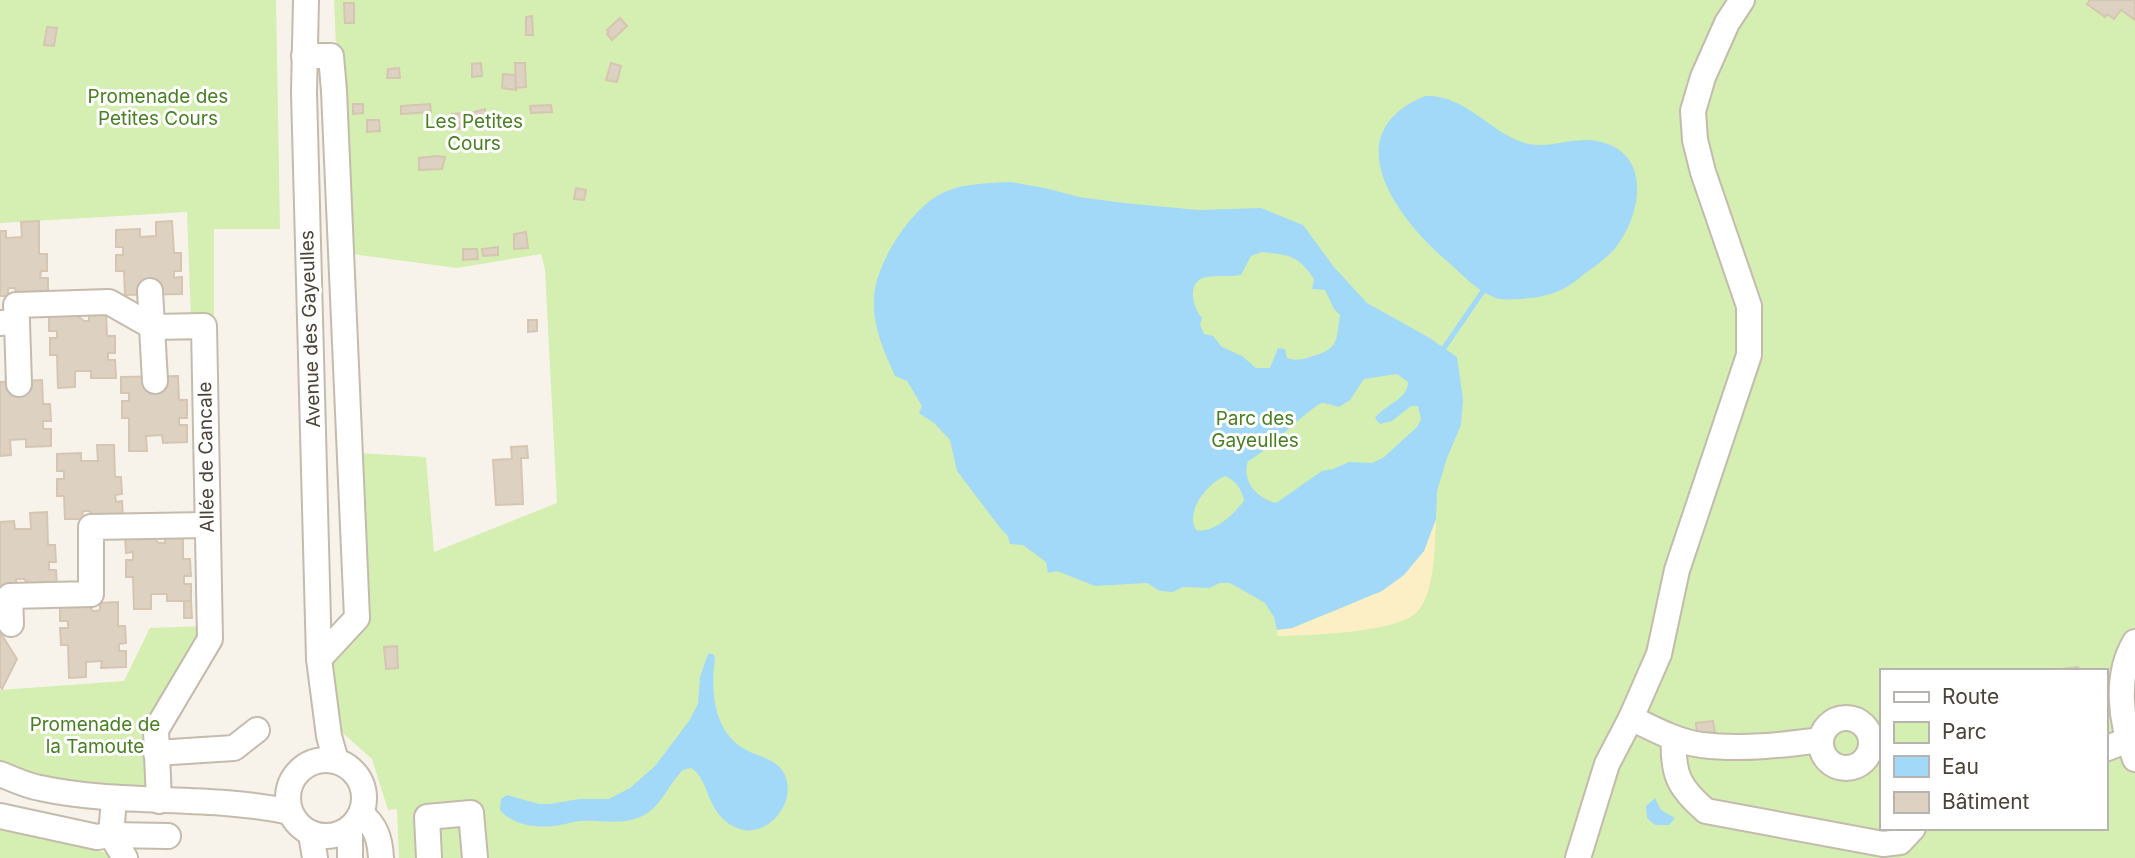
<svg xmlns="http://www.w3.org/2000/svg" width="2135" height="858" viewBox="0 0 2135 858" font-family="Inter,sans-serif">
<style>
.green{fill:#d5eeb1;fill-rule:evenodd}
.sand{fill:#fdefc5}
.water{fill:#a3d9f8;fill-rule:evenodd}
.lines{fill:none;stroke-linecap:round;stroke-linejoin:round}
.stream{stroke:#a3d9f8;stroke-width:5}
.building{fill:#ddd1c2;stroke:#d6c6b1;stroke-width:2}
.minor-casing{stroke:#c4bbac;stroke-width:28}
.minor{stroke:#fff;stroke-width:24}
.labels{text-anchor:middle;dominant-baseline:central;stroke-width:6;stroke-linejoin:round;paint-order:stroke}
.park-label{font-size:19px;fill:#498022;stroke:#fff}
.street-label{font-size:19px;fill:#4c4338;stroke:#fff}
</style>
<rect width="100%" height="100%" fill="#f7f3eb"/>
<g class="green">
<path d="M0 0H276L280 229H214V320L191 319 187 212 0 223Z"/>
<path d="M334 0H2135V858H399L397 809 388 810 372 759 337 728 330 664 361 627 368 576 359 453 426 457 434 552 557 503 545 269 541 254 457 268 352 254 338 96ZM1881 671H2105V828H1881Z"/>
<path d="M205 626 149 731 146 794 41 782 0 765V690L124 681 150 628Z"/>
<path d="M0 824 111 854 113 858H0Z"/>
</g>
<path class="sand" d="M1436 519C1435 543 1435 596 1416 613 1393 633 1310 635 1278 636L1277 630 1292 628 1351 604 1424 551Z"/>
<g class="water">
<path d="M1425 96C1463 94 1485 127 1519 141 1545 152 1570 136 1597 141 1650 151 1643 208 1619 243 1610 257 1596 265 1583 275 1564 292 1547 297 1521 299 1514 299 1506 300 1500 299 1479 294 1463 275 1448 262 1398 220 1333 134 1425 96Z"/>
<path d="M1011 182 1045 188 1079 197 1124 203 1198 210 1261 208 1303 225 1334 267 1367 303 1428 337 1457 357 1463 399 1461 425 1447 458 1437 491 1436 519 1424 551 1404 575 1382 591 1292 628 1277 630 1274 617 1265 603 1230 583H1220L1209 588 1183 587 1173 592 1160 591 1147 583 1095 586 1057 571 1048 573 1046 562 1023 545 1010 544 1008 536 1001 529 957 471 950 440 934 423 919 413 922 406 907 381 895 376C884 351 872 326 874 298 875 263 914 203 947 191 968 183 989 183 1011 182ZM1262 252C1289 255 1298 255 1314 279L1312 289 1325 290 1334 309 1340 315C1336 342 1339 349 1310 357 1300 360 1297 361 1287 358L1285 349 1278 348 1270 368H1256L1242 356 1222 347 1213 336 1204 334 1200 325 1202 318C1192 307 1186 280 1207 277 1218 275 1229 277 1241 275L1251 256ZM1397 374 1408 382C1408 400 1385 404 1375 418L1380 424 1392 421 1411 406H1418L1421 419 1417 427 1383 458 1372 463 1349 462 1333 469 1322 471 1276 503C1258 499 1241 482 1248 461 1265 453 1314 404 1322 403 1327 403 1334 406 1339 407L1350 400 1364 379ZM1225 476C1236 481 1241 488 1244 500 1235 514 1213 534 1196 530 1185 511 1207 484 1225 476Z"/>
<path d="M708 654H713L715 658C710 693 714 736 750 752 761 757 775 760 782 770 802 799 766 843 735 827 705 813 710 779 691 768L683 770C668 784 661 809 640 817 622 825 600 820 581 821 574 821 567 824 560 825 541 829 513 826 500 810L501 799 507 795 539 804H550L579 799H609L630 788 655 766 689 721 698 704 700 677Z"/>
<path d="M1655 798 1661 810 1675 818 1669 825H1655L1647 818 1646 806Z"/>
</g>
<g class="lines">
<path class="stream" d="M1444 348 1483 291"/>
</g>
<g class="building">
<path d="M2090 0H2135V20L2121 10 2114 19 2107 14 2105 17 2087 4Z"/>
<path d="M344 3H354V23H345Z"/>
<path d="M532 16 533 35H526V17Z"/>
<path d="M620 18 627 26 612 40 607 34 609 32 607 30Z"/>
<path d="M47 27 57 28 54 46 44 45Z"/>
<path d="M481 63 482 76 472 77V64Z"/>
<path d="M515 63H525L526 87 516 88Z"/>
<path d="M611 63 621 66 617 82 606 80Z"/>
<path d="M399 68 400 78H387L388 69Z"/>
<path d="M503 74 515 75 516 90 502 88Z"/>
<path d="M353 104H363V113L353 114Z"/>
<path d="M430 104 431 112 401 114V106Z"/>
<path d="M551 105 552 112 531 113 530 106Z"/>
<path d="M485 109V119L474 120V112Z"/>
<path d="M463 113 464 122H460V129H453L452 114Z"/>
<path d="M367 120H379L380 131 367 132Z"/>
<path d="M437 156 445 157 442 169 419 170V158Z"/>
<path d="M576 188 586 190 584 200 574 199Z"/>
<path d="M39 221V254H47V271H41L40 278H48V295L21 296 14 288H8V296H0V231H6V238L22 237 21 222Z"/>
<path d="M172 221 174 253H181V271H174V278L182 277V294L125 295 124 271H116V255H123V247H116V230L140 229V237L156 236V222Z"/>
<path d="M526 232 528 248 514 249V234Z"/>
<path d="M498 247V255L483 256 482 249Z"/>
<path d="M463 249H477L478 259 463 260Z"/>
<path d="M106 312 107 336H115V353H108V360H115L116 378H91V371H75V387L58 388 57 355H50V338H57V331H49V315L75 314 84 321H89V313Z"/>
<path d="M528 320H537V331L528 332Z"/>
<path d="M178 376 179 400H187V418H179V425H187V442L163 443 162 435 146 436 147 451H129V418H122V401H129V393H121V377Z"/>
<path d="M42 380 43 404H50L51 421H43V429H51V446L26 447V439L10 440 11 455 0 456V382Z"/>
<path d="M97 445H114L115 477H121L122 494 115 495 116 502 122 501 123 518H97L89 511H83L82 519H65L64 496H57V479H64V471H57V454L81 453V461H98Z"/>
<path d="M527 446 528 458H521L523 504 496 505 493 460 512 459 511 447Z"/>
<path d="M47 512 48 545H55L56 562H49V570H56L57 585 31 586 24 579H16V587H0V522L14 521 15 529H31L30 513Z"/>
<path d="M125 536H151L159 543H165V536H183V559H190L191 576H184V584H191V601H167V594H151V609H134L133 577H126V560H133V552L126 553Z"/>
<path d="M184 601H191L192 618H184Z"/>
<path d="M118 602V626H125L126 643 119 644V651H126V667L101 668 102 661 86 662V677L69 678 68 645H61L60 628H68V621H60V604L86 603 93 611H96L100 610V603Z"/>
<path d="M0 632 17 659 2 689 0 686Z"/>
<path d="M397 646 398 668 386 669 384 647Z"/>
<path d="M2078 667 2079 671H2062V669Z"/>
<path d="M1713 721 1715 732 1697 734 1696 723Z"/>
</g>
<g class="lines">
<defs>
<g id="minor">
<path d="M306 0 304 92 319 659 329 736 336 761"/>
<path d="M304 56H331L334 91 357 618 319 659"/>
<path d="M150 291 155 381"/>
<path d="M17 322 19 384"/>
<path d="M0 323 17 322 16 305 109 302 153 327 204 326 210 639 156 730 159 801"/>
<path d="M11 624 10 596 91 594V527L207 525"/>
<path d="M2135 642C2114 677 2121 723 2135 759"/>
<path d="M1631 718C1654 729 1677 742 1702 745 1741 750 1783 745 1821 740"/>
<circle cx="1846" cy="743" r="25"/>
<path d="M1674 738C1672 774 1679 788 1706 811L1883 844 1900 842 1913 828"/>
<path d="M2105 749 2128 740 2135 734"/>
<path d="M156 753 234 748 257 730"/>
<circle cx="326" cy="798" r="38"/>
<path d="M0 774C13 779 27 786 40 788 123 806 208 794 290 812"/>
<path d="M114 799 111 835 125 858"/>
<path d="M361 814C376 825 380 840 381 858"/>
<path d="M0 816 97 837 111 835 168 836"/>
<path d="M350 829V858"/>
<path d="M311 834 315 858"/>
<path d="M429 858 427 817 471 813 475 858"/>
<path d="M1578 858 1607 764 1631 718 1659 654 1677 570 1749 355V306L1703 172 1695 140 1693 111 1703 77 1727 23 1742 0"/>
</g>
</defs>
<use href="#minor" class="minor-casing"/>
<use href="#minor" class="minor"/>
</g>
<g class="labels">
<g class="park-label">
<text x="158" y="96">Promenade des<tspan x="158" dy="22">Petites Cours</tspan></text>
<text x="474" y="121">Les Petites<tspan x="474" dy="22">Cours</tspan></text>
<text x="1255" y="418">Parc des<tspan x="1255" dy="22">Gayeulles</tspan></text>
<text x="95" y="724">Promenade de<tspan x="95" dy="22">la Tamoute</tspan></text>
</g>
<g class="street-label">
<text transform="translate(310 329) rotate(-92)">Avenue des Gayeulles</text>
<text transform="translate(206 457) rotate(-91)">Allée de Cancale</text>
</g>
</g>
<rect x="1880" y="669" width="228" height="161" fill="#ffffff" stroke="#b7b4af" stroke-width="2"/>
<rect x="1894" y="692" width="35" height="10" fill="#ffffff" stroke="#b7b4af" stroke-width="2"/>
<text x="1942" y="704" font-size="21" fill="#4c4338">Route</text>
<rect x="1894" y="722" width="35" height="21" fill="#d5eeb1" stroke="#b7b4af" stroke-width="2"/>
<text x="1942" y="739" font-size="21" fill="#4c4338">Parc</text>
<rect x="1894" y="756" width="35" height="21" fill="#a3d9f8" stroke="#b7b4af" stroke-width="2"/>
<text x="1942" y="774" font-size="21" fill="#4c4338">Eau</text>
<rect x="1894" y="792" width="35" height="21" fill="#ddd1c2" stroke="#b7b4af" stroke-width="2"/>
<text x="1942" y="809" font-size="21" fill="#4c4338">Bâtiment</text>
</svg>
